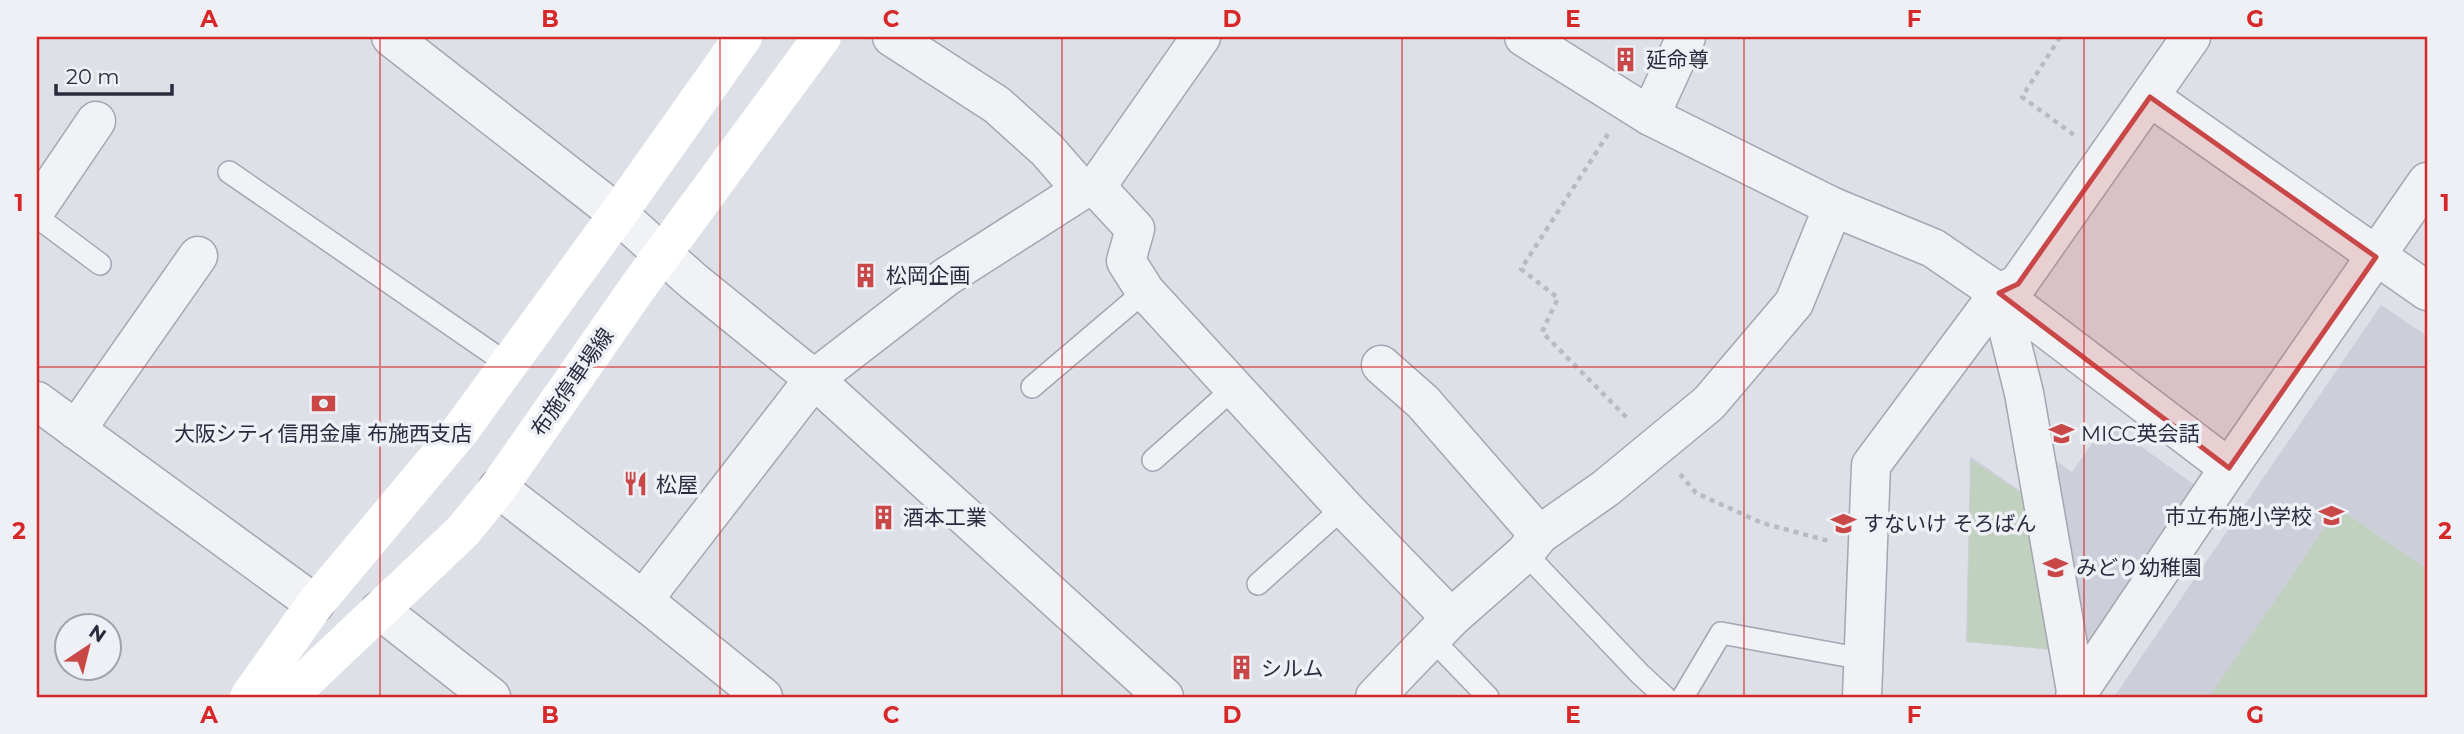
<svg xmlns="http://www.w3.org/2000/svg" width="2464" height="734" viewBox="0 0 2464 734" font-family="Montserrat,'Noto Sans JP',sans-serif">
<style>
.built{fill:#cccfd9}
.green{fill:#c1d1c0}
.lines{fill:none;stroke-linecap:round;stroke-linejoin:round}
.lane-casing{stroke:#a4a6b1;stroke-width:24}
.street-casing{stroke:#a4a6b1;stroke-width:41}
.path{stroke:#b9bbc2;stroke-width:4.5;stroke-dasharray:5 5;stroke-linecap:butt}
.lane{stroke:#f1f2f6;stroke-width:21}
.street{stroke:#f1f2f6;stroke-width:38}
.secondary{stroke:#fff;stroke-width:38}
.marked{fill:#c94847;fill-opacity:0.2;stroke:#c94847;stroke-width:5;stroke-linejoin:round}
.grid{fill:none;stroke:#d62828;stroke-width:2;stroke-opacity:0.55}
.labels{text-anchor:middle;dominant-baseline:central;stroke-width:7;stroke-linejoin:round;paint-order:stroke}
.poi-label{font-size:21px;fill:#282c3e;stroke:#eef0f5;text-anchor:start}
.street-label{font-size:21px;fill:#282c3e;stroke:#eef0f5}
.neatline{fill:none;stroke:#d62828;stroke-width:2.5}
.grid-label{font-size:23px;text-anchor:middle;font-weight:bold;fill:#d62828}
</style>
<rect width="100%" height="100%" fill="#dee0e7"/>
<g class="built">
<path d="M2381 305 2427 336V697H2114Z"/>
<path d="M2107 422 2199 488 2084 653 1966 642 1970 456 2022 492 2048 455 2072 472Z"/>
</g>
<g class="green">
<path d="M1971 460 2022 494 2036 473 2069 651 1967 642Z"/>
<path d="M2338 508 2427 569V697H2209Z"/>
</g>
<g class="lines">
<defs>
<g id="lane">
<path d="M229 172 509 365"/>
<path d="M37 217 100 264"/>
<path d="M1032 387 1145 291"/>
<path d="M1153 460 1234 388"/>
<path d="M1525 553 1640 674 1665 697"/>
<path d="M1258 584 1344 507"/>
<path d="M1433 640 1488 697"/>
<path d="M1683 697 1721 633 1863 659"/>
</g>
<g id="street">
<path d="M391 37 618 214 693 281 814 379 1164 697"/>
<path d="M892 37 997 105 1047 150 1082 190"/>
<path d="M1524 37 1650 116 1833 207 1933 248 1999 293 2229 468"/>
<path d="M2150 97 2427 291"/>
<path d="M1650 116 1686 37"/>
<path d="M1096 187 1135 229 1126 261 1145 291 1349 513 1451 618"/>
<path d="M37 208 96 121"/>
<path d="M1999 293 2024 393 2077 697"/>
<path d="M1381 365 1423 402 1539 535"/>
<path d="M37 401 315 604"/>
<path d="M76 430 198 256"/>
<path d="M498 488 643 600 763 697"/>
<path d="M643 600 814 379 946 277 1082 190 1096 187 1201 37"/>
<path d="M380 610 491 697"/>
<path d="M1375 697 1451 618 1525 553 1539 535 1606 488 1709 403 1794 303 1833 207"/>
<path d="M1862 697 1871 465 1999 293 2018 284 2191 37"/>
<path d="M2075 697 2229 468 2427 182"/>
</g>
</defs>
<use href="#lane" class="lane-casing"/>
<use href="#street" class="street-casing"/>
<g class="path">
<path d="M2060 37 2022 97 2074 135"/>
<path d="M1608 134 1521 269 1558 298 1542 332 1629 420"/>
<path d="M1680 474 1696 493 1762 523 1829 541"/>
</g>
<use href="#lane" class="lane"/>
<use href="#street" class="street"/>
<g class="secondary">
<path d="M249 697 315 604 460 431 618 214 743 37"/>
<path d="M288 697 463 531 498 488 638 287 822 37"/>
</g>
</g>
<path class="marked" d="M2150 97 2376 257 2229 468 1999 293 2018 284Z"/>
<path class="grid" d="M380 37V697M720 37V697M1062 37V697M1402 37V697M1744 37V697M2084 37V697M37 367H2427"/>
<defs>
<symbol id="building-bare" viewBox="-9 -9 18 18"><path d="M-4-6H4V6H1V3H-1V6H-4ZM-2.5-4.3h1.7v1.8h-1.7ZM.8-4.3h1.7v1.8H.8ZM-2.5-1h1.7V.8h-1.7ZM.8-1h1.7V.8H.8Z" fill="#c94847" stroke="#eef0f5" stroke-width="2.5" paint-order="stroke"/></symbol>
<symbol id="bank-bare" viewBox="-9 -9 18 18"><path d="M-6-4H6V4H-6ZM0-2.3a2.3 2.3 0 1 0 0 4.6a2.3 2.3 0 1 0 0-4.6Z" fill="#c94847" stroke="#eef0f5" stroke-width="2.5" paint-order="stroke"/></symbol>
<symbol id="school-bare" viewBox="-9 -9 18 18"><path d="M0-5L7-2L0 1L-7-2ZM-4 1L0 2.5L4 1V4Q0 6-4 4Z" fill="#c94847" stroke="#eef0f5" stroke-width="2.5" paint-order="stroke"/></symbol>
<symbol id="restaurant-bare" viewBox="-9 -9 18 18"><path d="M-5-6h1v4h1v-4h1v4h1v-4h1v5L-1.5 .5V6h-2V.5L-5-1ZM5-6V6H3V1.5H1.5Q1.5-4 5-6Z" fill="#c94847" stroke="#eef0f5" stroke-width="2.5" paint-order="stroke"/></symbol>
</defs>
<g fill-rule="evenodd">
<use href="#building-bare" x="1608" y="42" width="35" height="35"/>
<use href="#building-bare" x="848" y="258" width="35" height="35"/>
<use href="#bank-bare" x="306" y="386" width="35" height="35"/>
<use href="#school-bare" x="2044" y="416" width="35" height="35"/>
<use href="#restaurant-bare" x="618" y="466" width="35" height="35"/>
<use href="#school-bare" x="2314" y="498" width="35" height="35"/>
<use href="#building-bare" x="866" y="500" width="35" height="35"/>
<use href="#school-bare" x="1826" y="506" width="35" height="35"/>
<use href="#school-bare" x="2038" y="550" width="35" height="35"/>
<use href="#building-bare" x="1224" y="650" width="35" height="35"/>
</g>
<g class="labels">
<g class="poi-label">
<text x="1646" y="59">延命尊</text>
<text x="886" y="275">松岡企画</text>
<text x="323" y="433" text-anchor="middle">大阪シティ信用金庫 布施西支店</text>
<text x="2081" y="433">MICC英会話</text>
<text x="656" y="484">松屋</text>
<text x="2312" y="516" text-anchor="end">市立布施小学校</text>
<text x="903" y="517">酒本工業</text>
<text x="1863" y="523">すないけ そろばん</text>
<text x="2076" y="567">みどり幼稚園</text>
<text x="1261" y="668">シルム</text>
</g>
<g class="street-label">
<text transform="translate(572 382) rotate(-55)">布施停車場線</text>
</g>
</g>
<rect width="2464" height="734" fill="none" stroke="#eef0f5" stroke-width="77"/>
<g transform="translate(88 647) rotate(35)"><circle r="33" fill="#eef0f5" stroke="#9fa2ac" stroke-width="2"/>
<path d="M0-5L12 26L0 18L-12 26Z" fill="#c94847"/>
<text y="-10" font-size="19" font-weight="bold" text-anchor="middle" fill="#282c3e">N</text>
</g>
<path d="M56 84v10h116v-10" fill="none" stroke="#282c3e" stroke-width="3.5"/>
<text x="66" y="84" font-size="21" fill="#282c3e" stroke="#eef0f5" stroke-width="5" paint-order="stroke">20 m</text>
<rect x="38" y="38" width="2388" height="658" class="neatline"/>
<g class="grid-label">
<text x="209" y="27">A</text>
<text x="550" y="27">B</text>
<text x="891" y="27">C</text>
<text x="1232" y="27">D</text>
<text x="1573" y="27">E</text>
<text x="1914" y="27">F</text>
<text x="2255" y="27">G</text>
<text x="19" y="211">1</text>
<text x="2445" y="211">1</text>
<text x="19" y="539">2</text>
<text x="2445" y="539">2</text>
<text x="209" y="723">A</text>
<text x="550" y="723">B</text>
<text x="891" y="723">C</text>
<text x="1232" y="723">D</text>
<text x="1573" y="723">E</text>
<text x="1914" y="723">F</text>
<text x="2255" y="723">G</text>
</g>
</svg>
